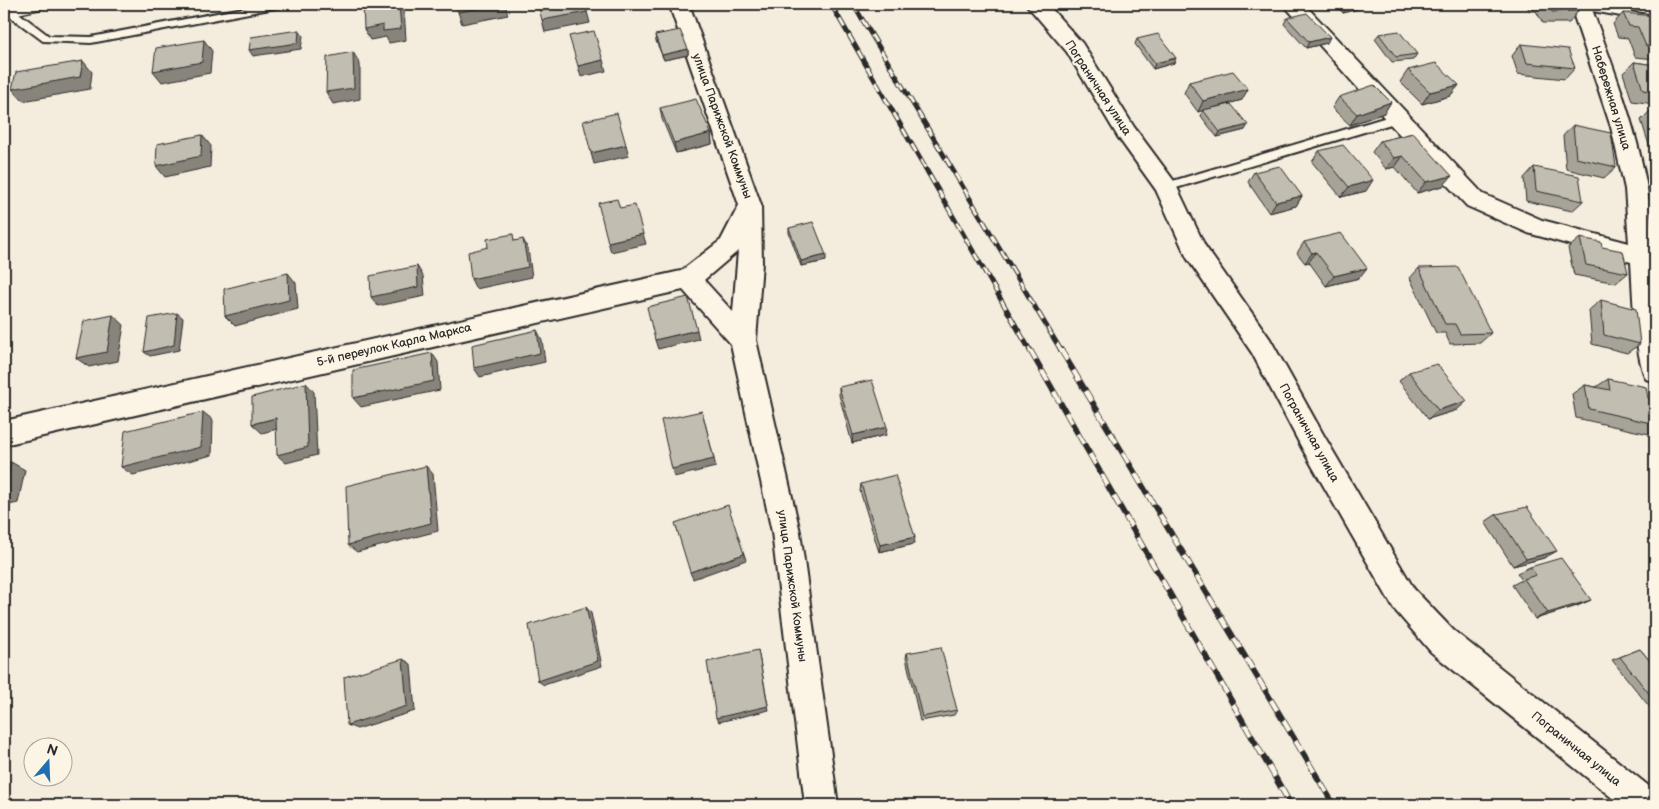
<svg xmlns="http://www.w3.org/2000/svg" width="1659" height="809" viewBox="0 0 1659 809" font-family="'Balsamiq Sans',sans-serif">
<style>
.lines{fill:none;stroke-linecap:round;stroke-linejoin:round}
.lane-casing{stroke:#2b2b2b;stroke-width:4}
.street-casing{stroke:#2b2b2b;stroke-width:4}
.secondary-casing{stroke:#2b2b2b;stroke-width:3}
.lane{fill:#fcf5e5;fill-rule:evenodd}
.street{fill:#fcf5e5;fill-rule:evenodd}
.secondary{fill:#fcf5e5;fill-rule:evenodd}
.rail-far1-casing{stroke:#2b2b2b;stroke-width:5}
.rail-casing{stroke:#2b2b2b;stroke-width:6}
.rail-far1{stroke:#fcf5e5;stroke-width:3;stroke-dasharray:9;stroke-linecap:butt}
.rail{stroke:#fcf5e5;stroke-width:4.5;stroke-dasharray:12;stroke-linecap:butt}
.wall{fill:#a7a398;stroke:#2b2b2b}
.shaded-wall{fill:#88847c;stroke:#2b2b2b}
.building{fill:#c2bdb1;stroke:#2b2b2b}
.labels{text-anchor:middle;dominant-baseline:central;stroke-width:4.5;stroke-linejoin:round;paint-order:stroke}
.street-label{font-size:12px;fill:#2b2b2b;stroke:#fcf5e5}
</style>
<rect width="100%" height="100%" fill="#f4edde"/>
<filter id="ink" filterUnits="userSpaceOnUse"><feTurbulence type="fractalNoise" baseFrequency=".02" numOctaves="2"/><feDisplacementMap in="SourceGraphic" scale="10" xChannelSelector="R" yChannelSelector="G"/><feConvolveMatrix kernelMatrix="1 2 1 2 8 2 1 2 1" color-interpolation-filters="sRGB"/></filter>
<g filter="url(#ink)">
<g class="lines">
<defs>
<g id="lane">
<path d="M264 4H285L280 7 91 43 43 41 4 12V7H11L49 36 91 37Z"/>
<path d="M1577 4 1655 16V22L1581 9 1577 8Z"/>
<path d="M1397 114 1403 118 1401 121 1166 191 1160 187 1166 183Z"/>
</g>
<g id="street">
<path d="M669 4H689L761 205 762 263 756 340 800 532 838 805H805L772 532 731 344 683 290 4 445V421L681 271 721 240 739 205ZM738 251 733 312 704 280Z"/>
<path d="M1026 4H1047L1082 43 1134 127 1174 181 1205 246 1270 339 1323 434 1414 589 1453 630 1655 791V805H1621L1431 652 1394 609 1303 450 1252 353 1187 258 1156 190 1118 137 1067 52Z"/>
<path d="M1283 4H1304L1483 194 1542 220 1629 243 1625 189 1611 127 1570 4H1590C1612 64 1636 125 1647 188 1658 252 1655 318 1655 382L1646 379C1634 353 1633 292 1631 262L1528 233 1467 206 1389 123Z"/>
</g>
<path id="secondary" d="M4 4H43L40 9 4 17Z"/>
</defs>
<use href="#lane" class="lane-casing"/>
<use href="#street" class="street-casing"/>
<use href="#secondary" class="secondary-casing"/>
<use href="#lane" class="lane"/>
<use href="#street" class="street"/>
<use href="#secondary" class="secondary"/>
<defs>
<g id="rail-far1">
<path d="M831 4 1031 352"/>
<path d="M853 4 1062 352"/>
</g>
<g id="rail">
<path d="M1030 350 1291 805"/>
<path d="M1061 350 1334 805"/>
</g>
</defs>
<use href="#rail-far1" class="rail-far1-casing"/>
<use href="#rail" class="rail-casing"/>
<use href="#rail-far1" class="rail-far1"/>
<use href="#rail" class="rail"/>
</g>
<g class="wall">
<path d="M1334 4H1374L1343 13Z"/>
<path d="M1525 4H1581L1577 9 1578 11 1569 23H1543L1536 11H1530Z"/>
<path d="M1623 13 1655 19V59L1635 57 1628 38 1618 37 1613 24Z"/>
<path d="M1287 18 1327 43 1306 48 1284 24Z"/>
<path d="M1379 34 1417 54 1413 60 1392 62 1375 39Z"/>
<path d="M655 35 688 49V55L664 60 656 41Z"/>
<path d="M1137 39 1174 63 1153 69 1135 44Z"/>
<path d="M1521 44 1575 68 1565 79 1518 74 1512 56Z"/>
<path d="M1634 62 1655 65V104L1632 101 1623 73Z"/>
<path d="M1408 70 1459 85 1450 96 1422 104 1400 82Z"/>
<path d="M1189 82 1242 100 1206 110 1245 130 1217 137 1201 116 1203 110 1198 112 1184 93Z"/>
<path d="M1339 97 1391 102 1384 113 1350 125 1332 108Z"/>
<path d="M660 108 711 133 712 144 676 153 662 119Z"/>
<path d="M1652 109H1655V146L1649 145 1641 120Z"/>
<path d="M1573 125 1616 167 1604 178 1566 169 1563 136Z"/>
<path d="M1413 133 1443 186 1417 193 1395 167 1386 169 1372 152 1380 141Z"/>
<path d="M1319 151 1366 191 1341 197 1312 162Z"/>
<path d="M1534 167 1583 201 1572 211 1526 201 1524 178Z"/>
<path d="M1254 172 1302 196 1296 206 1269 213 1248 182Z"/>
<path d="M789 228 826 261 801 266 789 233Z"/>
<path d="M1580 238 1628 273 1616 283 1574 275 1568 248Z"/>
<path d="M1304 242 1359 278 1326 286 1309 262 1305 263 1297 253Z"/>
<path d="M1419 268 1491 333 1480 343 1450 344 1445 333H1436L1410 278Z"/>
<path d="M1601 300 1640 344 1627 353 1592 344 1589 310Z"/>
<path d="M1409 372 1457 410 1428 419 1399 381Z"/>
<path d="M1608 379 1648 398 1655 400V430L1649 434 1576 418 1572 394 1585 385 1596 387Z"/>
<path d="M839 387 886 435 852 443 839 395Z"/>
<path d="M861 484 914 544 879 552 860 491Z"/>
<path d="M1497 514 1544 558 1513 566 1485 522Z"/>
<path d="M1530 567 1591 600 1577 606 1535 619 1512 585 1522 580 1517 573Z"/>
<path d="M1640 649 1655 667V709L1652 710 1612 660Z"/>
<path d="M907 653 957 710 954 715 920 721 906 658Z"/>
</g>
<g class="shaded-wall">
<path d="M399 4H402L404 9 406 40 389 43 386 37 370 40 364 29Z"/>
<path d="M502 4H505L508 15 462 24 458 12Z"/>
<path d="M585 4 590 23 545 32 542 20Z"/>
<path d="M1348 4H1374L1343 13Z"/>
<path d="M299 30 303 36 301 49 253 56 249 50Z"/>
<path d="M1330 37 1327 43 1306 48 1309 42Z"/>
<path d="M204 40 212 51 210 73 162 82 153 71Z"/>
<path d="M688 49V55L664 60 662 55Z"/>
<path d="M353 52 360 64V99L333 104 326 92Z"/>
<path d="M1176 58 1174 63 1153 69 1155 63Z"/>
<path d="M603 60 606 71 581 77 578 66Z"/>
<path d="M83 61 92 72 90 89 23 101 12 89Z"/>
<path d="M1459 85 1450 96 1422 104 1430 92Z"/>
<path d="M1248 89 1242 100 1198 112 1203 101Z"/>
<path d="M1391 102 1384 113 1350 125 1357 114Z"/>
<path d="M1248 125 1245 130 1217 137 1220 132Z"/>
<path d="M711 133 712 144 676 153 674 143Z"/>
<path d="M202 135 211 146 210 167 165 177 156 166Z"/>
<path d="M626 145 629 156 594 164 591 153Z"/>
<path d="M1403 156 1395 167 1386 169 1394 158Z"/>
<path d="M1452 176 1443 186 1417 193 1426 182Z"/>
<path d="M1373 180 1366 191 1341 197 1349 187Z"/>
<path d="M1302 196 1296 206 1269 213 1276 202Z"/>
<path d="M643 234 646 244 611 252 608 242Z"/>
<path d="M523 239 528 249 532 277 476 289 471 279Z"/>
<path d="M1316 252 1309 262 1305 263 1312 253Z"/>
<path d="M826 255V261L801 266V261Z"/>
<path d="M417 266 423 276 425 296 378 306 371 297Z"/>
<path d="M1367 268 1359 278 1326 286 1334 276Z"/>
<path d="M288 273 296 283 298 309 235 326 225 316Z"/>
<path d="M177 313 183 318 179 350 150 356 144 352Z"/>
<path d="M113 315 124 325 118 361 89 367 76 358Z"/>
<path d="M537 330 542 340 545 362 480 377 474 368Z"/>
<path d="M697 330 699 339 658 349 655 340Z"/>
<path d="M432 353 438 362 440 390 361 407 353 398Z"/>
<path d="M306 383 314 392 317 455 286 463 277 455Z"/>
<path d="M1467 401 1457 410 1428 419 1438 410Z"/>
<path d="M702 411 716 467 674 477 672 469Z"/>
<path d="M203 412 213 420 212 455 133 475 121 467Z"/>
<path d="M276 418 285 427 262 433 252 424Z"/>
<path d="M887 427 886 435 852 443 853 435Z"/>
<path d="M11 462 25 470 18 503 4 506V495Z"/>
<path d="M426 466 433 474 438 531 357 552 348 545Z"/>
<path d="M915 537 914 544 879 552 880 545Z"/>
<path d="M1557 551 1544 558 1513 566 1526 559Z"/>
<path d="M744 554 746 560 693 579 690 572Z"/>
<path d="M1591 600 1577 606 1535 619 1548 613Z"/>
<path d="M586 607 591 613 602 666 544 685 538 681Z"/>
<path d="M758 650 769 710 719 722 716 718Z"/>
<path d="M403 659 411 664 415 711 357 729 347 725Z"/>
</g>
<g class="building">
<path d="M363 4H399L401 29 383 31V25L364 29Z"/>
<path d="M456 4H502L458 12Z"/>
<path d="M538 4H585L587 12 542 20Z"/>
<path d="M1547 4H1573L1578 11 1552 12Z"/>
<path d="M1307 13 1330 37 1309 42 1287 18Z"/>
<path d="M1623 13 1654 16 1655 19V47L1646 46 1638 27 1629 26Z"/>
<path d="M299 30 298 43 249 50 251 37Z"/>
<path d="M680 30 688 49 662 55 655 35Z"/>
<path d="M594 31 603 60 578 66 569 36Z"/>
<path d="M1399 31 1417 54 1396 57 1379 34Z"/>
<path d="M1158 34 1176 58 1155 63 1137 39Z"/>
<path d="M204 40 202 62 153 71 156 48Z"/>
<path d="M1521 44 1568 49 1575 68 1527 63Z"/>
<path d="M353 52 354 88 326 92 327 57Z"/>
<path d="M83 61 80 77 12 89 16 72Z"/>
<path d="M1634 62 1655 65V92L1643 90Z"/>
<path d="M1436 63 1459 85 1430 92 1408 70Z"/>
<path d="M1233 71 1248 89 1203 101 1189 82Z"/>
<path d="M1374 85 1391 102 1357 114 1339 97Z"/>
<path d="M696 99 711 133 674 143 660 108Z"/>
<path d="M1231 104 1248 125 1220 132 1203 110Z"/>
<path d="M1652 109H1655V119Z"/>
<path d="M617 113 626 145 591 153 583 121Z"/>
<path d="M1573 125 1611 133 1616 167 1576 158Z"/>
<path d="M1413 133 1452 176 1426 182 1403 156 1394 158 1380 141Z"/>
<path d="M202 135 201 156 156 166 157 144Z"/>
<path d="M1343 145 1373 180 1349 187 1319 151Z"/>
<path d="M1280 166 1302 196 1276 202 1254 172Z"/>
<path d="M1534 167 1579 176 1583 201 1536 191Z"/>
<path d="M617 199 620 208 635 205 643 234 608 242 598 203Z"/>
<path d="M813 222 826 255 801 261 789 228Z"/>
<path d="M1341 233 1367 268 1334 276 1316 252 1312 253 1304 242Z"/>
<path d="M513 234 514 241 523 239 528 267 471 279 468 252 488 247 487 239Z"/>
<path d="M1580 238 1601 242 1602 247 1623 251 1628 273 1586 265Z"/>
<path d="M417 266 418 287 371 297 370 276Z"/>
<path d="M1458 267 1491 333 1460 334 1455 324H1445L1419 268Z"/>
<path d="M288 273 289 300 225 316 224 289Z"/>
<path d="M688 297 697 330 655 340 647 307Z"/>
<path d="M1601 300 1636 309 1640 344 1604 335Z"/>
<path d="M177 313 174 345 144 352 149 318Z"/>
<path d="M113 315 107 352 76 358 84 321Z"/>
<path d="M537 330 540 353 474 368 472 345Z"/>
<path d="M432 353 434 381 353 398V370Z"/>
<path d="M1437 364 1467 401 1438 410 1409 372Z"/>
<path d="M1608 379 1646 387 1648 398 1655 400V424L1589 409 1585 385 1610 390Z"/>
<path d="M872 380 887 427 853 435 839 387Z"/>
<path d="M306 383 308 447 277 455 276 418 252 424V397Z"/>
<path d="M702 411 714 459 672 469 661 420Z"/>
<path d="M203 412 201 447 121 467 125 431Z"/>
<path d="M11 462 4 495V464Z"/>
<path d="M426 466 431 523 348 545 346 486Z"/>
<path d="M895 475 915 537 880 545 861 484Z"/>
<path d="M728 505 744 554 690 572 675 523Z"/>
<path d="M1527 507 1557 551 1526 559 1497 514Z"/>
<path d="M1561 558 1591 600 1548 613 1524 579 1536 575 1530 567Z"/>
<path d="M586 607 598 661 538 681 529 625Z"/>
<path d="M941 647 957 710 922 717 907 653Z"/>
<path d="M1640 649 1655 667V701L1620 657Z"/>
<path d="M758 650 768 706 716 718 707 662Z"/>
<path d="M403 659 407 706 347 725 344 677Z"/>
</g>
</g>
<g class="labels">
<g class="street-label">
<text transform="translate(1098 88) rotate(57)">Пограничная улица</text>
<text transform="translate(1611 98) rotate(73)">Набережная улица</text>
<text transform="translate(722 126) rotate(70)">улица Парижской Коммуны</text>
<text transform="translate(394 345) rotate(-13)">5-й переулок Карла Маркса</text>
<text transform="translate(1309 433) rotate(61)">Пограничная улица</text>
<text transform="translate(792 586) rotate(82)">улица Парижской Коммуны</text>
<text transform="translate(1576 749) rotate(39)">Пограничная улица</text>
</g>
</g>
<rect width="1659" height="809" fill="none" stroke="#fcf5e5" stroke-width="20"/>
<rect x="10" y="10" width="1639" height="789" fill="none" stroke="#2b2b2b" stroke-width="2" filter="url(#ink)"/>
<g transform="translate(48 762) rotate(19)"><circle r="24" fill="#fcf5e5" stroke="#a8a49b"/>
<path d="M0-4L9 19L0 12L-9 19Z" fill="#1f6fb2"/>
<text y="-8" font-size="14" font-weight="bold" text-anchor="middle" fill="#2b2b2b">N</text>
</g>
</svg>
